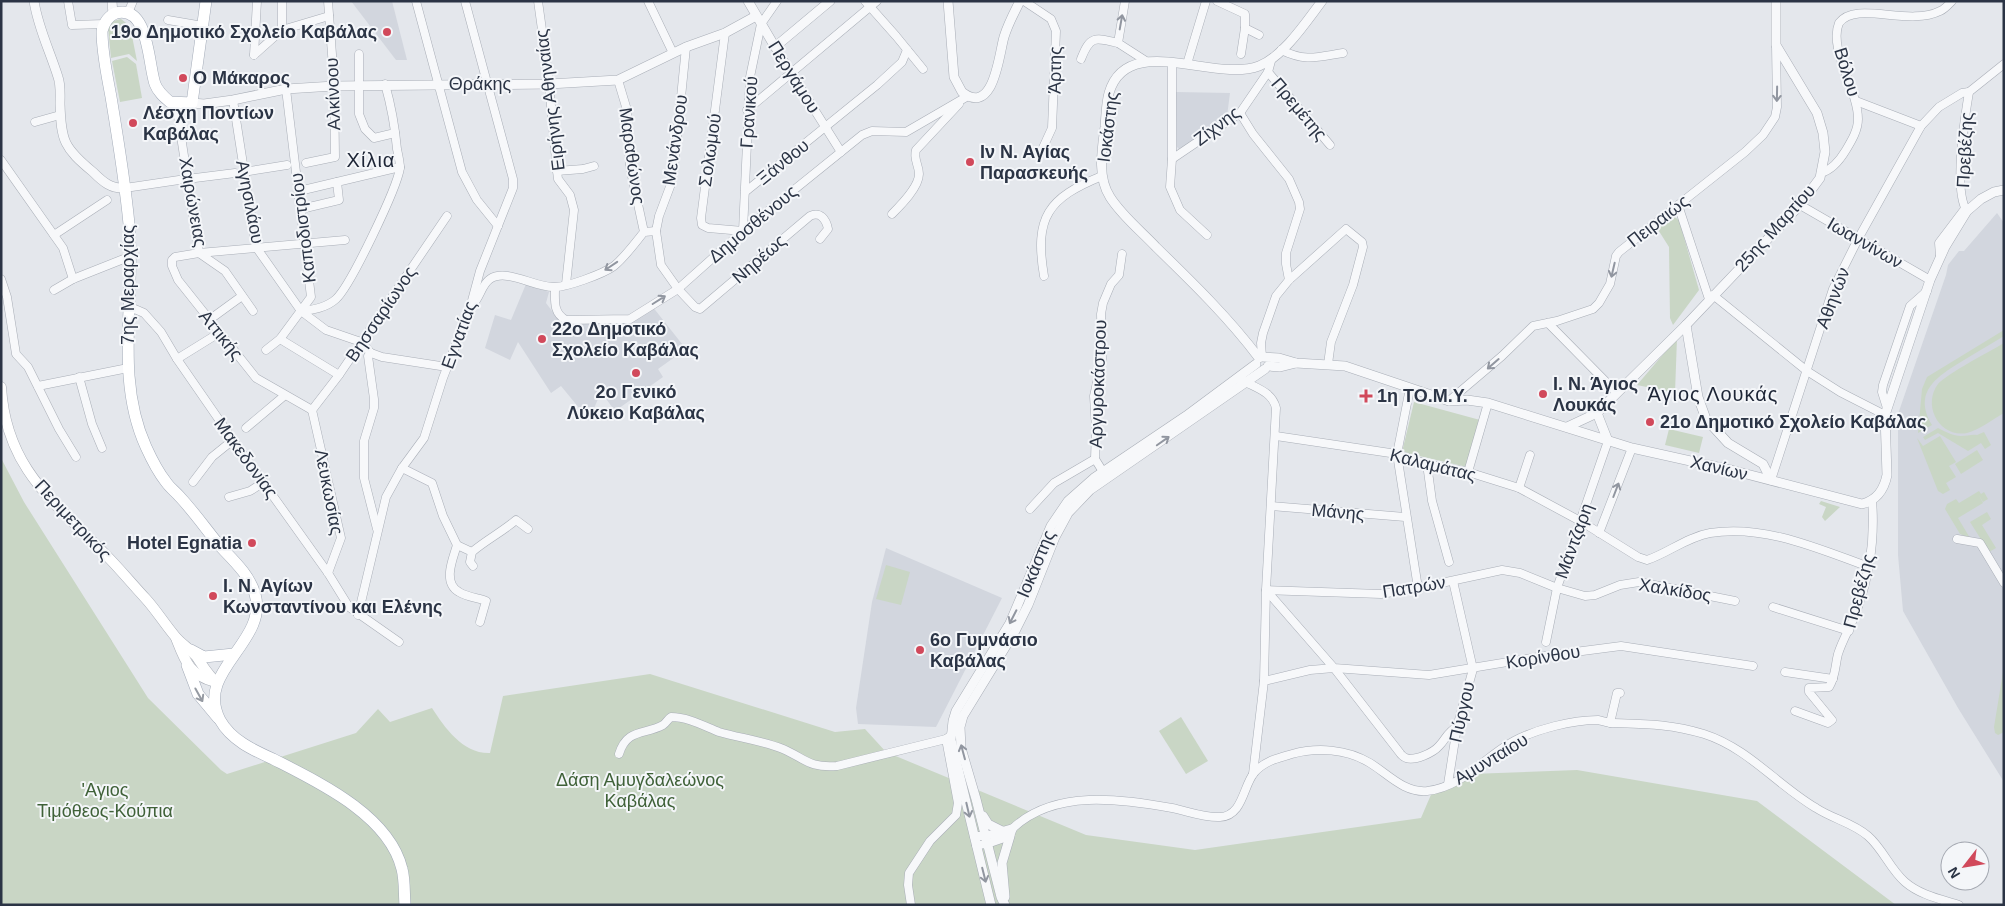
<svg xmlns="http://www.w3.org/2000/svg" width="2005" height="906" viewBox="0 0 2005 906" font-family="Arial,sans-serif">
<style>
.built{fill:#d2d6de}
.green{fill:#c9d6c5}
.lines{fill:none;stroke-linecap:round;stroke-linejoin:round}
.minor-casing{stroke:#a9aeb7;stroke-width:9}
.tertiary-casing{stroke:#a9aeb7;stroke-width:10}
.secondary-casing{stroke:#a9aeb7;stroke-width:11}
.primary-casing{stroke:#a3abb8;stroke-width:12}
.minor{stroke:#f7f8fa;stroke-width:8}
.tertiary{stroke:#f7f8fa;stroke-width:9}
.secondary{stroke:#fff;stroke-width:10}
.primary{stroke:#fff;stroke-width:11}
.oneway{stroke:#9196a0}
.oneway2{stroke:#959aa2}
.poi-dot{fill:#d1495b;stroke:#f4f6f9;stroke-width:2}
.labels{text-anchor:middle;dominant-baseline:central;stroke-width:4;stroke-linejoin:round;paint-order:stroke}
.poi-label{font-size:18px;font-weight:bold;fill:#2b3445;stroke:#f4f6f9;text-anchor:start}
.street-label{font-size:18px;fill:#2b3445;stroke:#f4f6f9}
.park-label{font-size:18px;fill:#3f6138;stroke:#f4f6f9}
.quarter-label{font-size:20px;letter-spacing:1px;fill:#1d2536;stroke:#f4f6f9}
</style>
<rect width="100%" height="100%" fill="#e4e7ec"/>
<g class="built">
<path d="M351 1H392L407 60H396Z"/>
<path d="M1176 92 1230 93 1227 116H1222L1221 123 1181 151 1177 147Z"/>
<path d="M1997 213 2004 223V782L1958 708 1903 611 1898 555V414L1946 275 1948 265 1959 251H1964Z"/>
<path d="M526 284 549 292 546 303 561 323 569 317H593L592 332 594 335V317L628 322 652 306 686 349 658 369 663 377 615 411 601 392 589 420 561 386 551 393 518 342 510 360 485 348 495 315 511 320Z"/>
<path d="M886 548 1002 598 936 727 858 724 856 708 872 602Z"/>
</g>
<g class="green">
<path d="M121 19 130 26 137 61 129 54 111 58 108 27 113 21Z"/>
<path d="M127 57 136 64 142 98 120 102 112 61Z"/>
<path d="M1673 216 1679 220 1699 290 1673 325 1670 318 1669 247 1657 228Z"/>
<path d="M2004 330V336C1991 344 1977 352 1964 360 1938 376 1912 391 1932 425L1918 433 1922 389 1927 377Z"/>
<path d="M1677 338 1675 393 1637 385Z"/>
<path d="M2004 343V413C1993 419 1979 430 1967 433 1939 438 1922 405 1938 384 1948 373 1989 352 2004 343Z"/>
<path d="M1414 402 1480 420 1467 467 1402 452Z"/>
<path d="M1938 428C1946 432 1953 436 1961 436 1967 436 1972 434 1977 435L1984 432 1991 445 1985 449 1981 443 1968 451 1938 433 1925 440 1923 437Z"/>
<path d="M1669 429 1703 437 1699 453 1665 445Z"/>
<path d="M1940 436 1956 462 1949 466 1956 477 1946 483 1950 490 1943 494 1938 491 1917 438 1923 446Z"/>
<path d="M1977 450 1983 460 1961 474 1955 464Z"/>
<path d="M1 458 24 502 148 698 221 770 227 774 356 733 378 709 390 722 432 708C445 728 463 754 490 753L503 696 650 674 835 732 865 729 886 752 1086 835 1195 850 1421 818 1433 790 1471 774 1577 770 1757 801 1896 905H1Z"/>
<path d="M1979 491 1981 494 1984 492 1988 499 1983 502 1979 495 1983 503 1958 518 1970 538 1960 534 1945 509 1947 504 1956 499 1959 503Z"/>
<path d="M1821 501 1840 507 1825 521 1822 517 1826 507 1819 504Z"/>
<path d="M1987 512 1991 519 1982 525 1996 548 1989 552 1970 522Z"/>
<path d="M886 565 910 572 901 605 876 599Z"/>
<path d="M2004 666V732L1998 735 1995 733 1994 727Z"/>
<path d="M1181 717 1208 761 1186 774 1159 731Z"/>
</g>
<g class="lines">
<defs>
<g id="minor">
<path d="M68 1 72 25 104 24"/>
<path d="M282 1V30"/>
<path d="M416 1 462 172 477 200 498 226"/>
<path d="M538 1 548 73 557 171 558 179 570 195 574 210 566 284"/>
<path d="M648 1 673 53"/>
<path d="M865 1 896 36 923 69"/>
<path d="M1024 1 1051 19 1056 31 1052 128 1041 152"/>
<path d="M1125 1 1118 43 1146 61"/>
<path d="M1217 1 1245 14V28L1241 54"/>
<path d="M128 13 133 1"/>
<path d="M168 20 203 26"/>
<path d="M1245 28 1259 35"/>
<path d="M725 33 701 218 702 225 708 228 743 231 750 77 761 24 777 1"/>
<path d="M686 47 674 168 671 184 659 216 656 231 661 265 678 289 695 307 700 309 810 216C820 211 826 219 828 229L820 239"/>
<path d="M775 47 841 152"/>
<path d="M1281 50C1306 62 1317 57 1343 53"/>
<path d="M359 54V114L365 129 374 138 395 133"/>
<path d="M254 55 282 30 329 16"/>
<path d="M254 55 257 1"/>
<path d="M1081 59C1090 36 1094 37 1118 43"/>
<path d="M1172 63V159L1170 187 1180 210 1207 235"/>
<path d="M1187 64 1206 1"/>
<path d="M1268 72 1330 145"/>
<path d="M618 80 627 110 630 167 644 232"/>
<path d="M233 100 256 247 301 311 326 330 361 342 371 353 382 357 447 367"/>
<path d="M1856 101 1921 126"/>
<path d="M176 104 199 253 225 271 253 311"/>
<path d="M747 110 877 1"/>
<path d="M1240 113 1253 134 1289 179 1299 202 1300 209 1286 253V264L1289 280"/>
<path d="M35 122 60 115"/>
<path d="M1172 159 1240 113 1268 72 1271 61"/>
<path d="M1 160 63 248 73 279"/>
<path d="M306 163 335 157 334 81 328 1"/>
<path d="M557 171 583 169 594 166"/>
<path d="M243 172 287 165"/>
<path d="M1821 173C1832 170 1840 160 1846 150 1852 140 1858 130 1858 119 1858 90 1828 49 1839 23 1856 0 1908 27 1940 11 1945 9 1949 4 1952 1"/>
<path d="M187 179 235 173"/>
<path d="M125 188 179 180"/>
<path d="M299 191 400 167"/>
<path d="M745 192 877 85 902 62 907 50"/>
<path d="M1678 205 1709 299"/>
<path d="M1800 205 1930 280"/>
<path d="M301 209 339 200 337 182"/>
<path d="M1967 211C1953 191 1965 116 1969 92"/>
<path d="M892 214C901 205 919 187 919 174 919 165 913 159 916 150L959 104"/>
<path d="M54 235 107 200"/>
<path d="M1940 256 1939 243 1964 210"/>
<path d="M1044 276C1034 217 1048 198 1102 176"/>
<path d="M1 279 7 297 16 354 28 367 59 429 76 457"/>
<path d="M555 288C555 301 553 313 566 320L630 319 678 289 743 231 862 135 872 131 906 132 968 96"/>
<path d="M54 290 73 279 131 256"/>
<path d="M1713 295 1807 371 1840 392 1885 415"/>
<path d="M130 307 144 313 161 332 177 359 233 440 328 573 349 607 399 642"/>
<path d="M471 307C481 297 481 285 490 279 506 268 534 287 553 287 565 288 603 274 614 266 625 257 635 243 644 232L656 231"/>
<path d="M301 311C313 310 326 308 336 299 351 285 397 188 400 168 400 162 398 154 397 149 395 127 391 105 385 84"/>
<path d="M209 320 242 296"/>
<path d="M1548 323 1617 393"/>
<path d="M280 339 339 375"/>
<path d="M266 350 280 339 311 297 286 89"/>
<path d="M371 353 368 356 374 399V408L364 441V478L377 529"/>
<path d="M1262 357 1261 343 1263 333 1276 296 1289 280 1346 229 1362 242 1363 247 1353 285 1331 342 1328 364"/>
<path d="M177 359 219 333"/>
<path d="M79 377 92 424 102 448"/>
<path d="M1242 380C1255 388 1272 391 1276 408L1266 590 1334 668 1429 675 1544 656 1621 646 1753 666"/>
<path d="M38 386 128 368"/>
<path d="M1410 388 1397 454 1418 588"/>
<path d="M1449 401 1502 356 1533 326 1557 321 1593 309 1599 303 1610 284 1616 256 1619 252 1745 152 1763 135 1775 117 1777 107 1776 45"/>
<path d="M1887 408 1882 392 1883 385 1910 306 1927 291"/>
<path d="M312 410 256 378 178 280 172 266V260L175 257 199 253 345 240"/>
<path d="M312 410 339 375 447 216"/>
<path d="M312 410 341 538 328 573"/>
<path d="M246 428 284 396"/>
<path d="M1276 436 1397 454 1427 464 1468 472 1519 488 1582 522 1638 557 1647 560C1668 553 1687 537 1710 533 1764 524 1819 549 1869 567"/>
<path d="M1427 464 1432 501 1449 562"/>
<path d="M402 468 432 483 443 516 457 545"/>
<path d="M1468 472 1488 403"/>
<path d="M1105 475 1095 459 1096 429 1094 396 1102 360 1101 314 1103 303 1111 284 1119 275 1122 254"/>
<path d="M1771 480 1833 289 1858 239 1921 126 1939 107 1962 93 1969 92 2004 64"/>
<path d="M193 482 212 457 233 440"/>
<path d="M1519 488 1530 455"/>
<path d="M229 497 250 491 264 482"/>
<path d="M1271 506 1405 517"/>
<path d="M1030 509 1054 483 1095 459"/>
<path d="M1599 533 1632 448"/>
<path d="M1957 539 1980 543 2004 583"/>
<path d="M472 552 457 545C453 559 442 582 459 592 467 597 478 598 486 601L480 622"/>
<path d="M473 566 470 562 472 552C486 540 502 532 516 520L528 529"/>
<path d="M1773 607 1849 631"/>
<path d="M358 615 386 497 402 468 424 438 443 378 470 308 480 271 513 188V179L465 1"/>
<path d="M1546 642 1557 588 1608 441"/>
<path d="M1785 672 1833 679"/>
<path d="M1264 681 1266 590 1381 594 1418 588 1502 570 1520 573 1557 588 1585 596 1595 595 1620 585 1639 582 1735 601"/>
<path d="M1795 711 1828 723 1832 720 1809 692V688L1829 687C1836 676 1835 665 1838 654 1843 638 1853 623 1858 607 1870 573 1875 536 1872 500"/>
<path d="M1610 723 1617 693H1620"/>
<path d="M619 754C627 728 645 735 663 725 666 723 668 719 671 717 688 717 704 726 719 732 740 738 763 741 783 749 806 759 808 768 837 766L946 739"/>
<path d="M1253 774 1264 681 1310 670 1334 668 1400 753C1400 754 1405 758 1406 758 1415 761 1433 753 1439 746 1446 739 1447 732 1457 727"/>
<path d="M1448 784 1457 727 1473 669 1453 581"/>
<path d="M1013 828C1055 789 1120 799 1172 808 1187 811 1205 818 1220 817 1243 816 1243 786 1254 773 1264 761 1278 758 1292 754 1317 747 1347 749 1370 763 1388 774 1404 793 1427 791 1463 787 1484 757 1514 741 1537 729 1572 720 1598 720 1603 721 1608 723 1614 723 1647 724 1671 724 1704 734 1748 748 1777 785 1816 808 1833 819 1853 823 1868 836 1883 849 1890 869 1905 882 1920 895 1940 899 1959 905"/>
<path d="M974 836H985L1013 828 1010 836 987 844 976 845"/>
<path d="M911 905 908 885 909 873 930 841 956 815 958 803 946 739 950 736"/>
</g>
<g id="tertiary">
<path d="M34 1C38 28 50 51 58 77 61 85 60 96 60 104 61 141 64 148 93 172 103 182 111 189 125 188"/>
<path d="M112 1 113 15"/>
<path d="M748 1 775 47 830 1"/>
<path d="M948 1 954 77 962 92C994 117 999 54 1004 37 1008 24 1014 13 1020 1"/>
<path d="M192 103 204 104 233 100 286 89 334 86 549 84 618 80 686 47 725 33 756 16"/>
<path d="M1686 325 1698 397 1706 419 1728 443 1763 464 1771 480"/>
<path d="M1262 357 1279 358 1296 363 1345 366 1449 401 1467 400 1488 403 1632 448 1731 470 1862 504C1877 500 1884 490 1887 475L1885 415 1930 280 1945 247 1967 211 1981 199 1994 192 2004 190"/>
<path d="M1259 358C1229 318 1192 282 1156 247 1141 231 1122 216 1110 197 1097 177 1102 149 1105 127 1106 116 1106 104 1109 93 1127 31 1214 83 1259 66 1284 56 1306 22 1322 1"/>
<path d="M1268 366 1280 367 1296 363"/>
<path d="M1597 413 1608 441"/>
<path d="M1567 427 1597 413 1617 393 1686 325 1800 205 1820 178 1825 152 1823 133 1817 113 1776 45V1"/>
<path d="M983 816 988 824 1002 831"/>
<path d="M1005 897 1002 863 1010 836"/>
<path d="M991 905 951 740 953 721 956 711 1010 623 1051 526 1068 501 1094 478 1186 416 1256 364"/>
<path d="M1005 905 1001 897 976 799 961 748 960 727 963 716 1015 631 1028 605 1055 537 1068 513 1090 490 1265 369"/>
</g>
<g id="secondary">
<path d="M1 387C6 468 53 501 105 554 119 568 132 584 146 599 156 610 164 623 174 635 180 643 189 648 196 656 203 666 208 675 217 683"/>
<path d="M176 638C185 661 189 675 215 682"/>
</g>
<g id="primary">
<path d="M206 1 192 103 170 102C164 97 158 92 155 84 148 64 149 4 116 13 108 16 104 23 102 31 102 53 107 75 111 97 118 139 125 181 129 224 136 298 114 377 146 447 151 458 158 472 166 482 170 488 176 492 180 497 194 512 206 529 219 545 233 560 249 574 255 594 269 642 194 671 220 720 231 740 253 750 273 759 318 782 389 815 402 869 405 880 404 893 405 905"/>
<path d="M191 650 204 657 234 654"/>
<path d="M187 665 198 694 218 718"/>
</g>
</defs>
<use href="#minor" class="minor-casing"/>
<use href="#tertiary" class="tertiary-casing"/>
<use href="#secondary" class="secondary-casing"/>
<use href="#primary" class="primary-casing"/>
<use href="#minor" class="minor"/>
<use href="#tertiary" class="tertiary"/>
<use href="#secondary" class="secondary"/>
<use href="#primary" class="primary"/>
</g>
<defs><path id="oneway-shaft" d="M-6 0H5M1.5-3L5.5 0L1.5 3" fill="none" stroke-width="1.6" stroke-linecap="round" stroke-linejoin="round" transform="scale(1.25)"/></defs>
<g class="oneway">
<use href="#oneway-shaft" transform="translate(1121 22) rotate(-80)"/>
<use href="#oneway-shaft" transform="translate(1777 94) rotate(91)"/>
<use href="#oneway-shaft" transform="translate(611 266) rotate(146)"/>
<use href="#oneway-shaft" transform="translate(1613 270) rotate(103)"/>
<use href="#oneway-shaft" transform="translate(659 300) rotate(-32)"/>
<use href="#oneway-shaft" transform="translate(1493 364) rotate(139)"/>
<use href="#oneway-shaft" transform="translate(1163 441) rotate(-35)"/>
<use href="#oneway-shaft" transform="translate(1616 490) rotate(-69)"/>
<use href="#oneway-shaft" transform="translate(1013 617) rotate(117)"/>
<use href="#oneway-shaft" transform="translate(963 752) rotate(-105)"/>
<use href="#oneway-shaft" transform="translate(968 810) rotate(77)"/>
<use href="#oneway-shaft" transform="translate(984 875) rotate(76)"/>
</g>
<use class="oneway2" href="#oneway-shaft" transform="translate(199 695) rotate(61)"/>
<g class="poi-dot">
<circle cx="387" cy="32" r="5"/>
<circle cx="183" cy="78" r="5"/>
<circle cx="133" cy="123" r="5"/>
<circle cx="970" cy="162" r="5"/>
<circle cx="542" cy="339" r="5"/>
<circle cx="636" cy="373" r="5"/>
<circle cx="1543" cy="394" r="5"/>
<path d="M1363.5 388.5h5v5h5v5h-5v5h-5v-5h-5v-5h5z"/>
<circle cx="1650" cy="422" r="5"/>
<circle cx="252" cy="543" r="5"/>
<circle cx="213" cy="596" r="5"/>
<circle cx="920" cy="650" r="5"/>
</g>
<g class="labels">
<g class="poi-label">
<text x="377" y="32" text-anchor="end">19ο Δημοτικό Σχολείο Καβάλας</text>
<text x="193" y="78">Ο Μάκαρος</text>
<text x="143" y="113">Λέσχη Ποντίων<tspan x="143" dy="21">Καβάλας</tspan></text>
<text x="980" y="152">Ιν Ν. Αγίας<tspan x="980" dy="21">Παρασκευής</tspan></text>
<text x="552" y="329">22ο Δημοτικό<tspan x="552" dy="21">Σχολείο Καβάλας</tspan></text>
<text x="1553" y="384">Ι. Ν. Άγιος<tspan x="1553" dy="21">Λουκάς</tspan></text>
<text x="636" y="392" text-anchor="middle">2ο Γενικό<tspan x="636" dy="21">Λύκειο Καβάλας</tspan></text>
<text x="1377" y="396">1η ΤΟ.Μ.Υ.</text>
<text x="1660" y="422">21ο Δημοτικό Σχολείο Καβάλας</text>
<text x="242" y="543" text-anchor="end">Hotel Egnatia</text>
<text x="223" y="586">Ι. Ν. Αγίων<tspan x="223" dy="21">Κωνσταντίνου και Ελένης</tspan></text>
<text x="930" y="640">6ο Γυμνάσιο<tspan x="930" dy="21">Καβάλας</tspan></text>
</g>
<g class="street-label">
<text transform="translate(1055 70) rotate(-89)">Άρτης</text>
<text transform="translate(1847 72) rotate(73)">Βόλου</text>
<text transform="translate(794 77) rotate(58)">Περγάμου</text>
<text x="480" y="84">Θράκης</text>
<text transform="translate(333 94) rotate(-92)">Αλκίνοου</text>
<text transform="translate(550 100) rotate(-97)">Ειρήνης Αθηναίας</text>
<text transform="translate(1299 109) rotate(50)">Πρεμέτης</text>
<text transform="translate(749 112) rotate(-86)">Γρανικού</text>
<text transform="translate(1217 126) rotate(-37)">Ζίχνης</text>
<text transform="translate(1108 127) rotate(-83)">Ιοκάστης</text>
<text transform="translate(675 140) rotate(-82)">Μενάνδρου</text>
<text transform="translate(710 150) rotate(-82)">Σολωμού</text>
<text transform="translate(1965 150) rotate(-87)">Πρεβέζης</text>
<text transform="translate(632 156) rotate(82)">Μαραθώνος</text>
<text transform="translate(783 162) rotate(-39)">Ξάνθου</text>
<text transform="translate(193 202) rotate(80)">Χαιρώνειας</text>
<text transform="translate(250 202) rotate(79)">Αγησιλάου</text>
<text transform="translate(1658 221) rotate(-38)">Πειραιώς</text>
<text transform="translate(753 224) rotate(-40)">Δημοσθένους</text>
<text transform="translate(303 228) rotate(-97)">Καποδιστρίου</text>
<text transform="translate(1775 228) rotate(-48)">25ης Μαρτίου</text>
<text transform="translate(1865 243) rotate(30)">Ιωαννίνων</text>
<text transform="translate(759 259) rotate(-41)">Νηρέως</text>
<text transform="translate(128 285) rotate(-90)">7ης Μεραρχίας</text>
<text transform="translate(1833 298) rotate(-69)">Αθηνών</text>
<text transform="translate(381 314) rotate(-56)">Βησσαρίωνος</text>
<text transform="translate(221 335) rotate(51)">Αττικής</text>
<text transform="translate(459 335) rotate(-70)">Εγνατίας</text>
<text transform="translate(1098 384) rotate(-88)">Αργυροκάστρου</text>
<text transform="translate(246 458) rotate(54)">Μακεδονίας</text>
<text transform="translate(1433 465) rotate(14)">Καλαμάτας</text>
<text transform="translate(1719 468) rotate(13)">Χανίων</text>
<text transform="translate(329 492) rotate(79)">Λευκωσίας</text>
<text transform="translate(1338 512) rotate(5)">Μάνης</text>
<text transform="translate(73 520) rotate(47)">Περιμετρικός</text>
<text transform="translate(1574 541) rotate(-70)">Μάντζαρη</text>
<text transform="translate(1036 564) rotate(-67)">Ιοκάστης</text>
<text transform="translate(1414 587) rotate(-9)">Πατρών</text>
<text transform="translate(1675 590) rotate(9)">Χαλκίδος</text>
<text transform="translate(1859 591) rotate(-75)">Πρεβέζης</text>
<text transform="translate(1543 657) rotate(-9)">Κορίνθου</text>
<text transform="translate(1462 712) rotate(-77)">Πύργου</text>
<text transform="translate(1491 759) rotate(-31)">Αμυνταίου</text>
</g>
<g class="park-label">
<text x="640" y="780">Δάση Αμυγδαλεώνος<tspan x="640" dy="21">Καβάλας</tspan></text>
<text x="105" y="790">'Αγιος<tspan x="105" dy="21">Τιμόθεος-Κούπια</tspan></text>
</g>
<g class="quarter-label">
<text x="371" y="160">Χίλια</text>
<text x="1713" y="394">Άγιος Λουκάς</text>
</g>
</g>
<rect width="2005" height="906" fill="none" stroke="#2b3445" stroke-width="5"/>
<g transform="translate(1965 866) rotate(239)"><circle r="24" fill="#f4f6f9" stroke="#a4a8b1"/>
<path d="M0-4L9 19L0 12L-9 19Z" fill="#d1495b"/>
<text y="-8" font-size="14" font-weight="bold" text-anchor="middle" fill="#2b3445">N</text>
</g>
</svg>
